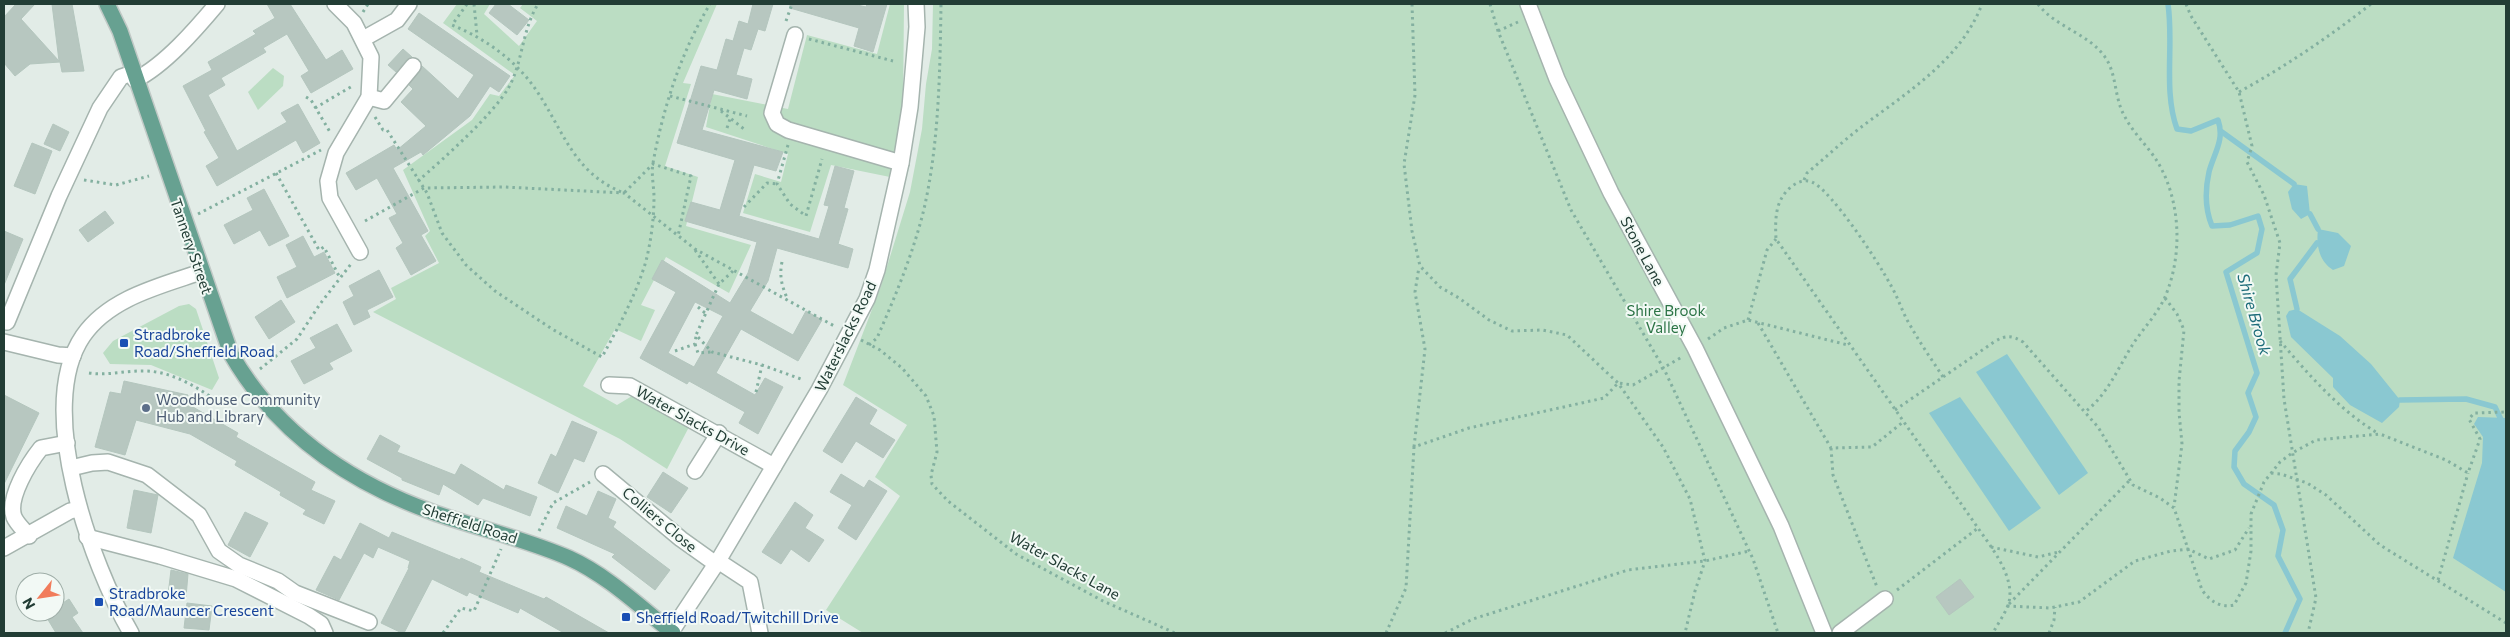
<svg xmlns="http://www.w3.org/2000/svg" width="2510" height="637" viewBox="0 0 2510 637" font-family="Commissioner,sans-serif">
<style>
.green{fill:#bbddc3}
.water{fill:#8ac8d1}
.lines{fill:none;stroke-linecap:round;stroke-linejoin:round}
.stream{stroke:#8ac8d1;stroke-width:5.5}
.building{fill:#b7c7c0;stroke:#b4c6be;fill-rule:evenodd}
.minor-casing{stroke:#a5b4ae;stroke-width:18}
.major-casing{stroke:#c1c9c6;stroke-width:18}
.path{stroke:#83b0a0;stroke-width:3;stroke-dasharray:2.5 4;stroke-linecap:butt}
.minor{stroke:#fff;stroke-width:15}
.major{stroke:#67a191;stroke-width:15}
.transit-dot{fill:#1a4fb4;stroke:#f2f9f5;stroke-width:2}
.service-dot{fill:#5c6f8a;stroke:#f2f9f5;stroke-width:2}
.labels{text-anchor:middle;dominant-baseline:central;stroke-width:4;stroke-linejoin:round;paint-order:stroke}
.street-label{font-size:15px;fill:#223d35;stroke:#f2f9f5}
.park-label{font-size:15px;fill:#2c7446;stroke:#f2f9f5}
.transit-label{font-size:15px;fill:#164399;stroke:#f2f9f5;text-anchor:start}
.service-label{font-size:15px;fill:#4e5e75;stroke:#f2f9f5;text-anchor:start}
.water-label{font-size:16px;font-style:italic;fill:#1c6c79;stroke:#f2f9f5}
</style>
<rect width="100%" height="100%" fill="#e2ece7"/>
<g class="green">
<path d="M457 4H490L484 14 519 46 537 21 520 8 523 4H717L683 83 691 84 665 166 698 177 686 226 751 245 729 293 666 257 641 305 655 310 641 341 615 329 583 386 617 405 632 396 689 427 667 469 620 439 373 312 396 299 391 288 439 263 425 236 430 231 403 170 472 120 490 94 499 96 515 75 443 23Z"/>
<path d="M890 4H904L903 107 890 177 831 165 810 232 743 213 755 174 781 182 788 154 706 127 712 94 788 109 807 35 877 54Z"/>
<path d="M933 4H2506V633H863L826 610 900 496 875 477 907 425 843 385 881 286 910 192 922 129 926 84 932 49Z"/>
<path d="M273 68 284 76 283 86 258 110 248 92Z"/>
<path d="M189 304 196 309 219 378 212 390 151 365 110 364 103 353 113 341 179 306Z"/>
</g>
<g class="water">
<path d="M2294 184 2307 186 2310 214 2301 219 2292 209 2288 192Z"/>
<path d="M2318 229 2338 233 2351 246 2344 266 2333 270C2319 261 2316 246 2318 229Z"/>
<path d="M2297 309 2340 336 2371 364 2400 400 2399 407 2382 423 2350 405 2333 387V378L2291 337 2286 316 2289 311Z"/>
<path d="M2007 354 2088 473 2059 495 1976 372Z"/>
<path d="M1960 397 2041 508 2009 531 1929 413Z"/>
<path d="M2478 417 2506 418V592L2453 558 2482 463 2483 437 2474 424Z"/>
</g>
<g class="lines">
<g class="stream">
<path d="M2168 4C2174 45 2163 90 2177 129L2191 131 2218 120C2225 140 2214 153 2209 172 2205 190 2205 209 2212 226L2230 225 2258 216 2262 229 2257 253 2226 272 2257 373 2248 393 2256 417 2249 432 2235 451 2234 467 2244 484 2274 505 2283 530 2278 556 2300 599 2285 633"/>
<path d="M2222 132 2294 184"/>
<path d="M2310 214 2318 229"/>
<path d="M2297 309 2290 279 2317 243"/>
<path d="M2400 400 2466 399 2495 407 2506 430"/>
</g>
</g>
<g class="building">
<path d="M16 4H35L21 19 59 61 52 4H72L84 71 62 72 60 62 30 64 15 76 4 63V17Z"/>
<path d="M267 4H290L326 60 342 50 353 69 311 93 301 76 309 71 287 34 263 48 266 52 221 78 225 85 208 95 237 151 287 122 281 113 298 104 320 143 303 153 296 140 217 186 206 166 219 158 204 132 206 131 183 86 212 70 208 62 256 34 253 31 275 18Z"/>
<path d="M496 4H508L529 20 517 35 489 13Z"/>
<path d="M753 4H773L765 31 758 29 751 50 744 48 736 75 752 79 747 99 714 90 702 130 783 152 776 171 754 165 739 216 819 239 829 206 824 205 835 166 854 171 844 208 848 209 838 244 853 249 848 268 777 248 768 281 750 311 793 335 806 311 822 320 798 361 741 329 716 373 755 395 765 378 783 387 758 434 739 423 745 412 689 381 687 384 640 358 676 292 652 279 662 260 730 303 748 273 757 242 685 221 691 202 720 210 735 160 677 143 701 66 717 70 726 39 733 41 739 21 748 24ZM695 302 723 316 694 367 668 353Z"/>
<path d="M790 4H853L866 7 867 4H887L873 52 854 46 859 28 790 8Z"/>
<path d="M419 13 510 76 499 92 490 86 470 116 423 155 421 152 393 168 428 231 421 235 436 261 411 275 396 248 403 243 389 218 397 214 377 178 356 190 346 173 394 145 397 150 426 126 401 102 413 89 409 85 422 66 458 99 474 75 408 29Z"/>
<path d="M403 49 412 57 406 60 396 72 388 65Z"/>
<path d="M53 124 69 132 60 151 44 144Z"/>
<path d="M32 143 52 151 35 194 14 186Z"/>
<path d="M264 189 289 236 269 246 260 230 234 244 224 225 253 210 247 198Z"/>
<path d="M105 211 114 223 88 242 79 230Z"/>
<path d="M4 231 23 239 4 285Z"/>
<path d="M303 236 314 257 324 252 335 273 287 298 277 277 297 267 286 245Z"/>
<path d="M379 270 393 297 367 310 370 317 354 325 343 302 354 296 349 286Z"/>
<path d="M281 300 295 322 269 339 255 317Z"/>
<path d="M337 324 352 351 329 363 333 369 304 384 291 361 316 348 310 338Z"/>
<path d="M124 381 188 395 186 403 238 433 236 437 315 482 311 490 335 501 324 524 303 514 306 510 280 495 281 492 235 465 237 461 190 434 136 420 125 455 95 447 110 392 121 394Z"/>
<path d="M4 395 39 413 4 484Z"/>
<path d="M856 397 877 410 869 424 895 440 883 458 856 441 842 463 823 451Z"/>
<path d="M572 421 597 432 584 462 574 458 558 493 538 483 551 454 556 457Z"/>
<path d="M380 435 400 446 397 452 455 475 461 464 504 490 506 485 537 497 530 516 483 498 478 505 443 484 439 495 402 480V478L367 459Z"/>
<path d="M663 472 688 488 671 513 647 497Z"/>
<path d="M841 474 864 488 869 480 887 491 856 540 838 528 852 505 830 492Z"/>
<path d="M134 490 158 495 151 533 127 528Z"/>
<path d="M598 491 616 499 608 518 616 522 613 527 670 570 655 590 612 557 615 554 557 528 566 506 587 516Z"/>
<path d="M795 502 813 515 805 528 824 540 809 562 791 549 781 564 762 552Z"/>
<path d="M245 512 268 523 250 557 228 545Z"/>
<path d="M360 523 389 538 392 532 460 560 461 558 481 567 479 572 544 599 546 597 609 633H564L520 608 518 613 469 592 467 596 432 579 404 633H402L381 623 409 568H408L410 561 378 547 373 558 364 553 339 600 316 590 334 556 341 560Z"/>
<path d="M171 570 188 574 186 597 168 595Z"/>
<path d="M1960 579 1974 597 1949 615 1936 597Z"/>
<path d="M69 599 78 613 72 617 83 633H56L47 618 54 613 55 608Z"/>
<path d="M187 603 212 606 209 630 184 628Z"/>
</g>
<g class="lines">
<defs>
<g id="minor">
<path d="M335 4 354 23 371 57 369 97 336 153 328 181 330 198 360 252"/>
<path d="M1528 4 1557 79 1611 193 1695 348 1781 526 1824 633"/>
<path d="M795 35 772 113 777 124 788 130 901 163"/>
<path d="M363 39 397 20 409 4"/>
<path d="M135 80C165 65 196 29 217 4"/>
<path d="M369 97 384 101 413 66"/>
<path d="M7 322 59 196 100 108 121 77 133 73"/>
<path d="M4 342 58 355 73 356"/>
<path d="M609 385 630 386 774 466"/>
<path d="M71 468 92 463 108 462 147 475 199 515 219 551 239 565 278 581 295 593 369 622"/>
<path d="M695 471 719 433"/>
<path d="M603 474 681 539 716 564"/>
<path d="M29 536C24 530 17 524 14 517 7 498 29 463 41 448L67 443"/>
<path d="M87 537 160 556 236 579 309 616 321 624 325 633"/>
<path d="M4 548 70 511 79 509"/>
<path d="M718 561 750 582 760 633"/>
<path d="M671 632 718 561 819 390 867 299 877 270 901 163 910 107 917 27 916 4"/>
<path d="M131 633C92 566 34 408 83 336 109 298 160 286 201 272"/>
<path d="M1840 633 1885 599"/>
</g>
<path id="major" d="M107 4 120 31 231 354C276 432 349 482 432 512 477 528 525 539 569 558 607 575 640 607 673 633"/>
</defs>
<use href="#minor" class="minor-casing"/>
<use href="#major" class="major-casing"/>
<g class="path">
<path d="M467 4 452 25C484 38 514 59 534 87 563 128 572 173 624 193L653 164 691 176 678 236"/>
<path d="M474 4 477 35"/>
<path d="M1412 4 1415 95 1404 164 1412 231 1420 266 1440 287 1459 298 1489 320 1512 331 1542 330 1567 335 1618 383 1663 447 1690 499 1705 561 1695 591 1685 633"/>
<path d="M1490 4 1498 31 1571 210 1664 369 1753 559 1778 633"/>
<path d="M2038 4C2055 27 2088 33 2105 57 2117 74 2114 97 2124 115 2132 132 2147 145 2157 161 2181 200 2183 255 2165 297 2158 313 2143 329 2133 344 2118 368 2108 394 2085 412"/>
<path d="M2186 4 2191 16 2239 92 2252 146 2247 162 2264 195 2280 243 2276 275 2284 399 2316 598 2308 633"/>
<path d="M363 12 368 4"/>
<path d="M786 21 792 4"/>
<path d="M1498 31 1518 22"/>
<path d="M809 39 893 61"/>
<path d="M2239 92C2286 66 2329 37 2371 4"/>
<path d="M670 96 747 116"/>
<path d="M306 97 311 100 330 132"/>
<path d="M315 108 354 85"/>
<path d="M721 111 744 129"/>
<path d="M375 117 383 130H387L427 193 442 233 466 265 495 291 552 329 602 357C619 326 636 295 646 261 651 241 654 218 654 197 654 187 651 174 653 163 663 108 681 52 710 4"/>
<path d="M727 128 730 119"/>
<path d="M788 145 777 184 790 204 806 216 822 159"/>
<path d="M276 173 319 250 324 247 340 278"/>
<path d="M84 180 116 185 149 176"/>
<path d="M1804 180 1807 173C1825 158 1842 142 1860 128 1906 93 1961 60 1982 4"/>
<path d="M418 181C443 159 493 115 509 87 523 61 522 30 538 4"/>
<path d="M744 207 767 183 777 184"/>
<path d="M198 214 321 150"/>
<path d="M365 221 424 188 504 187 624 193 695 249 836 327"/>
<path d="M695 250 719 284"/>
<path d="M782 262C779 276 782 287 788 300"/>
<path d="M733 271 719 284 696 335 712 352 762 365 801 379"/>
<path d="M2165 298 2177 314 2184 330 2179 381V412L2182 444 2174 507"/>
<path d="M698 307 705 313"/>
<path d="M1748 320 1767 250 1776 239"/>
<path d="M1758 323 1831 448 1872 447 1903 422"/>
<path d="M1708 339 1724 328 1748 320 1848 345"/>
<path d="M861 340 880 350 902 368 926 396 934 416 937 452 931 475 932 484 948 501 1016 554 1103 601 1175 633"/>
<path d="M2280 341C2309 375 2340 411 2379 434"/>
<path d="M695 344 698 353 711 352"/>
<path d="M869 345 877 338C895 297 913 254 924 209 939 143 940 72 941 4"/>
<path d="M675 351 695 344 696 336"/>
<path d="M260 369 297 339 320 304 351 264"/>
<path d="M89 373C108 376 127 370 147 371 170 372 192 384 211 397"/>
<path d="M1943 377C1932 360 1920 343 1910 325 1902 312 1898 297 1890 284 1879 263 1832 191 1812 182 1805 179 1797 182 1791 187 1775 200 1775 219 1776 239L1978 528C1991 547 2015 576 2009 602 2006 613 1998 623 1993 633"/>
<path d="M756 392 762 365"/>
<path d="M1895 410 1994 342C2005 335 2012 335 2023 342L2098 427 2133 485 2160 498 2174 508 2202 590C2210 601 2220 608 2234 605L2246 583 2251 551V514L2264 482 2280 462 2292 453 2316 440 2380 434 2446 460 2468 473 2480 439 2469 419 2474 413 2506 412"/>
<path d="M1414 447 1425 349 1415 292 1419 267"/>
<path d="M1831 448 1833 475 1877 587"/>
<path d="M2271 473 2281 474 2307 483 2326 495 2380 545 2506 623"/>
<path d="M539 531 553 503 590 482"/>
<path d="M1991 547 2038 557 2059 552"/>
<path d="M2438 580 2468 473"/>
<path d="M1897 590 1978 528"/>
<path d="M2009 604 2130 480"/>
<path d="M2007 606 2050 608 2079 602 2135 561 2171 551 2188 549 2209 559 2235 550 2249 528"/>
<path d="M443 633 461 608 474 611 501 549"/>
<path d="M1386 633 1406 588 1414 447 1469 428 1604 398 1618 383 1633 385 1682 357"/>
<path d="M1445 633 1473 619 1628 570 1705 561 1749 551"/>
<path d="M2049 633 2054 620 2055 607"/>
</g>
<use href="#minor" class="minor"/>
<use href="#major" class="major"/>
</g>
<g class="transit-dot">
<rect x="119" y="338" width="10" height="10" rx="2.5"/>
<rect x="94" y="597" width="10" height="10" rx="2.5"/>
<rect x="621" y="612" width="10" height="10" rx="2.5"/>
</g>
<circle class="service-dot" cx="146" cy="408" r="5"/>
<g class="labels">
<g class="street-label">
<text transform="translate(192 246) rotate(71)">Tannery Street</text>
<text transform="translate(1643 251) rotate(62)">Stone Lane</text>
<text transform="translate(845 336) rotate(-64)">Waterslacks Road</text>
<text transform="translate(693 420) rotate(29)">Water Slacks Drive</text>
<text transform="translate(660 519) rotate(40)">Colliers Close</text>
<text transform="translate(470 523) rotate(18)">Sheffield Road</text>
<text transform="translate(1065 565) rotate(29)">Water Slacks Lane</text>
</g>
<g class="park-label">
<text x="1666" y="310">Shire Brook<tspan x="1666" dy="17">Valley</tspan></text>
</g>
<g class="transit-label">
<text x="134" y="334">Stradbroke<tspan x="134" dy="17">Road/Sheffield Road</tspan></text>
<text x="109" y="593">Stradbroke<tspan x="109" dy="17">Road/Mauncer Crescent</tspan></text>
<text x="636" y="617">Sheffield Road/Twitchill Drive</text>
</g>
<g class="service-label">
<text x="156" y="399">Woodhouse Community<tspan x="156" dy="17">Hub and Library</tspan></text>
</g>
<g class="water-label">
<text transform="translate(2255 314) rotate(74)">Shire Brook</text>
</g>
</g>
<rect width="2510" height="637" fill="none" stroke="#223d35" stroke-width="10"/>
<g transform="translate(40 597) rotate(240)"><circle r="24" fill="#f2f9f5" stroke="#9faea8"/>
<path d="M0-4L9 19L0 12L-9 19Z" fill="#f17c5b"/>
<text y="-8" font-size="14" font-weight="bold" text-anchor="middle" fill="#223d35">N</text>
</g>
</svg>
